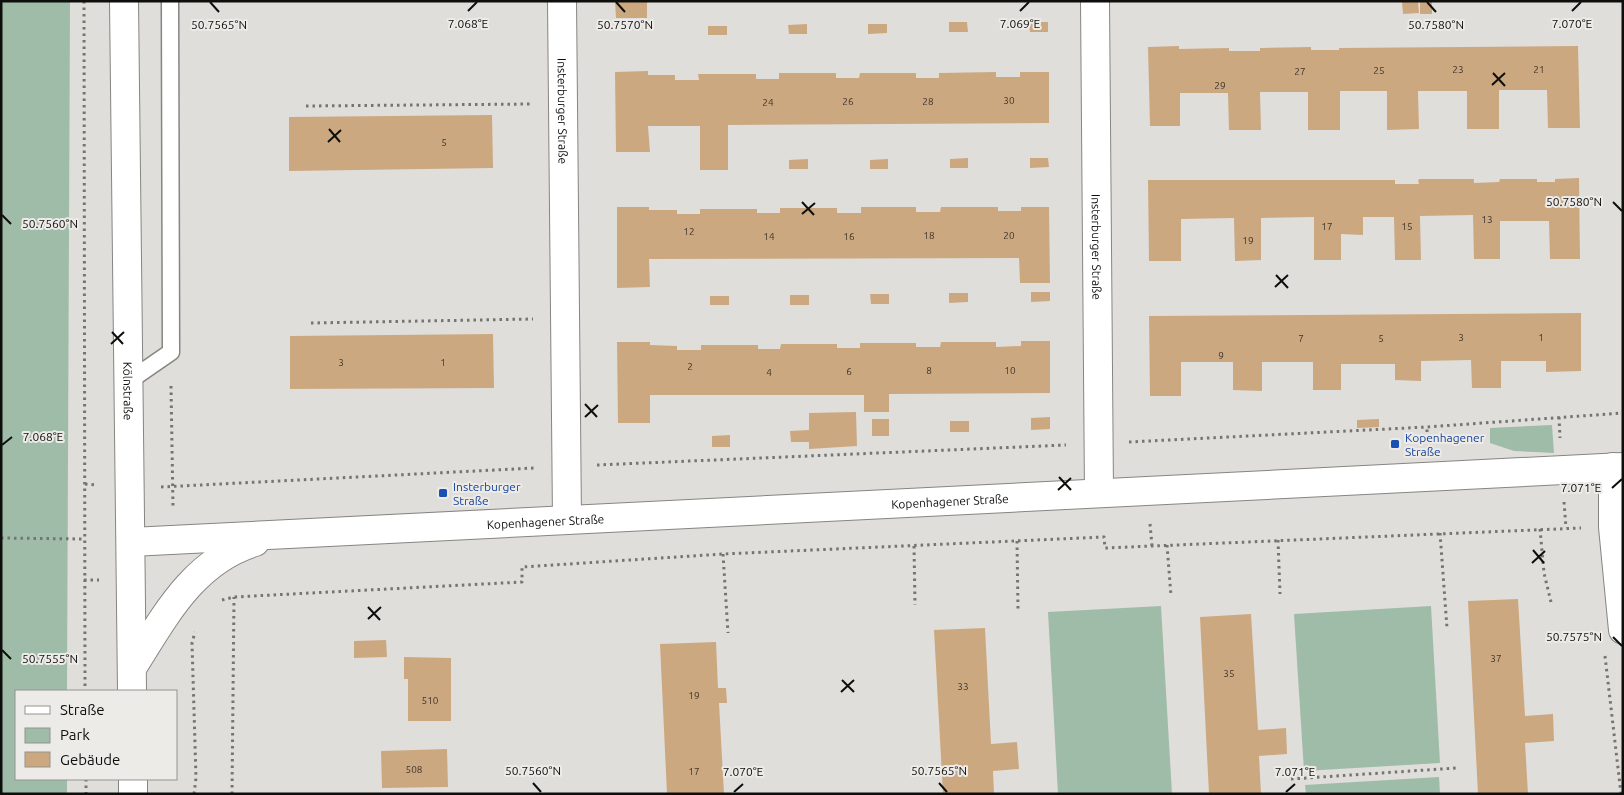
<svg xmlns="http://www.w3.org/2000/svg" width="1624" height="795" viewBox="0 0 1624 795" font-family="Ubuntu,sans-serif">
<style>
.green{fill:#9fbca8}
.building{fill:#cca880}
.lines{fill:none;stroke-linecap:round;stroke-linejoin:round}
.lane-casing{stroke:#878582;stroke-width:19}
.street-casing{stroke:#878582;stroke-width:30}
.secondary-casing{stroke:#878582;stroke-width:30}
.path{stroke:#757471;stroke-width:3;stroke-dasharray:2.5 4;stroke-linecap:butt}
.lane{stroke:#fff;stroke-width:16}
.street{stroke:#fff;stroke-width:28}
.secondary{stroke:#fff;stroke-width:28}
.ticks{fill:none;stroke:#0e0e0c;stroke-width:2}
.transit-dot{fill:#1a4fb4;stroke:#edebe8;stroke-width:2}
.labels{text-anchor:middle;dominant-baseline:central;stroke-width:4;stroke-linejoin:round;paint-order:stroke}
.number-label{font-size:10px;fill:#3e3429}
.street-label{font-size:12px;fill:#0e0e0c;stroke:#edebe8}
.transit-label{font-size:12px;fill:#164399;stroke:#edebe8;text-anchor:start}
.ticks-label{font-size:12px;text-anchor:middle;fill:#0e0e0c;stroke:#edebe8;stroke-width:4;stroke-linejoin:round;paint-order:stroke}
</style>
<rect width="100%" height="100%" fill="#e0deda"/>
<g class="green">
<path d="M1 1H70L67 691H16V779H67V794H1Z"/>
<path d="M1552 425 1554 453 1514 451 1490 443V428Z"/>
<path d="M1161 606 1172 794H1058L1048 612Z"/>
<path d="M1431 606 1440 763 1304 771 1294 614Z"/>
<path d="M1439 777 1440 794H1306L1305 785Z"/>
</g>
<g class="building">
<path d="M615 1H647V18H616Z"/>
<path d="M1402 1H1418L1419 13 1403 14Z"/>
<rect x="1420" y="1" width="12" height="13"/>
<path d="M949 22H967L968 32H949Z"/>
<path d="M1029 22H1048V32H1030Z"/>
<path d="M807 24V34H789L788 25Z"/>
<path d="M868 24H887V33L868 34Z"/>
<rect x="708" y="26" width="19" height="9"/>
<path d="M1179 46V49L1229 48V51H1260V48L1311 47V50H1339V48L1578 46 1580 128H1548L1547 90H1499V129H1467V91H1418L1419 129 1387 130V91H1340V130H1308V92H1260L1261 130H1229L1228 93H1180V126H1150L1148 47Z"/>
<path d="M648 71V75H675V80H699L698 74H756V79H779V73H836V78H859L860 73H916V78H939V73L996 72V77H1020V72H1049V123L728 125V170H700V126H648L650 152H616L615 72Z"/>
<path d="M492 115 493 168 289 171V117Z"/>
<path d="M968 158V168H950V159Z"/>
<path d="M1030 158H1048L1049 167 1030 168Z"/>
<path d="M808 159V169H789V160Z"/>
<path d="M888 159V169H870V160Z"/>
<path d="M1579 178 1580 259H1550L1549 221H1500V259H1474L1473 215 1420 216 1421 260H1395L1394 217H1363V235L1341 234V260H1314V217L1261 218V260L1235 261 1234 218 1181 219V261H1149L1148 180H1395V184H1419L1418 180 1420 179H1474V183L1499 182 1500 179H1537V182H1555V179Z"/>
<path d="M617 207H649V210H677V214H700V209H757V213H780V208H837V213H861V207H916V212H940L941 207H998V211H1021V207H1049L1050 283H1020L1019 258 649 259 650 287 617 288Z"/>
<path d="M1031 292H1050V301L1031 302Z"/>
<path d="M949 293H968V302L949 303Z"/>
<path d="M870 294H889V304H871Z"/>
<rect x="790" y="295" width="19" height="10"/>
<rect x="710" y="296" width="19" height="9"/>
<path d="M1581 313V371L1546 372V361H1501V388H1472L1471 360 1421 361V381L1395 380V364H1341V390H1313V362H1262V391L1233 390V362H1181V396H1150L1149 316Z"/>
<path d="M493 334 494 388 290 389V336Z"/>
<path d="M1021 341H1050V393L889 394V412H864V395H650V423H618L617 342H650V345L677 346V350H701V345H758V349H780L781 344H837V348H860V343H916V347H940L941 342H996V347L1021 346Z"/>
<path d="M856 412 857 446 809 449V442H791L790 431 809 430V413Z"/>
<path d="M1050 417V429L1031 430V418Z"/>
<rect x="872" y="419" width="17" height="17"/>
<path d="M1379 419V427L1357 428V420Z"/>
<rect x="950" y="421" width="19" height="11"/>
<path d="M730 435V447H712V436Z"/>
<path d="M1518 599 1525 716 1553 714 1554 741 1525 743 1528 794H1478L1468 601Z"/>
<path d="M1251 614 1258 730 1286 728 1287 754 1259 756 1261 794H1209L1200 617Z"/>
<path d="M985 628 991 744 1017 742 1019 769 993 771 994 794H943L934 630Z"/>
<path d="M386 640 387 657 354 658V641Z"/>
<path d="M716 642 718 688H726L727 703H719L724 794H667L660 644Z"/>
<path d="M404 657 451 658V721H408V679H404Z"/>
<path d="M447 749 448 787 382 788 381 751Z"/>
</g>
<g class="lines">
<defs>
<path id="lane" d="M129 381 171 352 170 1"/>
<g id="street">
<path id="s1" d="M562 1 567 520"/>
<path id="s2" d="M1095 1 1099 493"/>
<path d="M1613 467V527L1623 630"/>
<path id="s3" d="M131 542 1623 467"/>
<path d="M132 668C165 616 193 561 255 542"/>
</g>
<g id="secondary">
<path id="s4" d="M124 1 132 691"/>
<path d="M133 779V794"/>
</g>
</defs>
<use href="#lane" class="lane-casing"/>
<use href="#street" class="street-casing"/>
<use href="#secondary" class="secondary-casing"/>
<g class="path">
<path d="M84 1 85 691"/>
<path d="M306 106 532 104"/>
<path d="M311 323 533 319"/>
<path d="M171 386 173 507"/>
<path d="M1559 417 1560 438"/>
<path d="M1427 432V427"/>
<path d="M1129 442 1427 427 1623 413"/>
<path d="M597 465 1066 445"/>
<path d="M85 484 97 485"/>
<path d="M161 487 534 468"/>
<path d="M1564 502 1566 528"/>
<path d="M1150 524 1152 546"/>
<path d="M1540 529 1544 573 1551 602"/>
<path d="M1440 533 1447 628"/>
<path d="M1 538 84 539"/>
<path d="M1278 540 1280 594"/>
<path d="M1017 541 1018 610"/>
<path d="M1167 545 1171 596"/>
<path d="M914 546 915 605"/>
<path d="M723 554 728 633"/>
<path d="M84 580H99"/>
<path d="M222 600 234 597 522 582V567L723 554 1104 537 1105 548 1581 528"/>
<path d="M1605 656 1621 794"/>
<path d="M86 779V794"/>
<path d="M1291 779 1456 768"/>
<path d="M194 794 196 778 192 643 195 632"/>
<path d="M232 794 234 597"/>
</g>
<use href="#lane" class="lane"/>
<use href="#street" class="street"/>
<use href="#secondary" class="secondary"/>
</g>
<path class="ticks" d="M210 2 219 12M616 2 625 12M1427 2 1436 12M468 11 477 2M1020 11 1029 2M1572 11 1581 2M1493 73 1505 86M1492 85 1505 73M329 129 340 142M328 142 341 130M802 202 814 215M1613 202 1622 211M802 214 815 203M2 215 11 224M1276 275 1288 288M1275 287 1288 275M112 332 123 344M111 344 124 332M585 404 597 417M585 417 598 405M2 445 12 437M1059 477 1071 490M1612 488 1622 479M1058 490 1071 478M1533 550 1544 563M1532 563 1545 551M368 607 380 620M368 619 381 607M1613 637 1622 646M2 650 11 659M842 680 854 692M841 692 854 680M533 783 541 792M939 783 947 792M734 792 743 784M1286 792 1295 784"/>
<g class="transit-dot">
<rect x="1390" y="439" width="10" height="10" rx="2.5"/>
<rect x="438" y="488" width="10" height="10" rx="2.5"/>
</g>
<g class="labels">
<g class="number-label">
<text x="1458" y="69">23</text>
<text x="1539" y="69">21</text>
<text x="1379" y="70">25</text>
<text x="1300" y="71">27</text>
<text x="1220" y="85">29</text>
<text x="1009" y="100">30</text>
<text x="848" y="101">26</text>
<text x="928" y="101">28</text>
<text x="768" y="102">24</text>
<text x="444" y="142">5</text>
<text x="1487" y="219">13</text>
<text x="1327" y="226">17</text>
<text x="1407" y="226">15</text>
<text x="689" y="231">12</text>
<text x="929" y="235">18</text>
<text x="1009" y="235">20</text>
<text x="769" y="236">14</text>
<text x="849" y="236">16</text>
<text x="1248" y="240">19</text>
<text x="1461" y="337">3</text>
<text x="1541" y="337">1</text>
<text x="1301" y="338">7</text>
<text x="1381" y="338">5</text>
<text x="1221" y="355">9</text>
<text x="341" y="362">3</text>
<text x="443" y="362">1</text>
<text x="690" y="366">2</text>
<text x="929" y="370">8</text>
<text x="1010" y="370">10</text>
<text x="849" y="371">6</text>
<text x="769" y="372">4</text>
<text x="1496" y="658">37</text>
<text x="1229" y="673">35</text>
<text x="963" y="686">33</text>
<text x="694" y="695">19</text>
<text x="430" y="700">510</text>
<text x="414" y="769">508</text>
<text x="694" y="771">17</text>
</g>
<g class="street-label">
<text stroke="none"><textPath href="#s1" startOffset="110">Insterburger Straße</textPath></text>
<text stroke="none"><textPath href="#s2" startOffset="246">Insterburger Straße</textPath></text>
<text stroke="none"><textPath href="#s4" startOffset="390">Kölnstraße</textPath></text>
<text stroke="none"><textPath href="#s3" startOffset="820">Kopenhagener Straße</textPath></text>
<text stroke="none"><textPath href="#s3" startOffset="415">Kopenhagener Straße</textPath></text>
</g>
<g class="transit-label">
<text x="1405" y="437">Kopenhagener<tspan x="1405" dy="14">Straße</tspan></text>
<text x="453" y="486">Insterburger<tspan x="453" dy="14">Straße</tspan></text>
</g>
</g>
<g class="ticks-label">
<text x="468" y="28">7.068°E</text>
<text x="1020" y="28">7.069°E</text>
<text x="1572" y="28">7.070°E</text>
<text x="219" y="29">50.7565°N</text>
<text x="625" y="29">50.7570°N</text>
<text x="1436" y="29">50.7580°N</text>
<text x="1574" y="206">50.7580°N</text>
<text x="50" y="228">50.7560°N</text>
<text x="43" y="441">7.068°E</text>
<text x="1581" y="492">7.071°E</text>
<text x="1574" y="641">50.7575°N</text>
<text x="50" y="663">50.7555°N</text>
<text x="533" y="775">50.7560°N</text>
<text x="939" y="775">50.7565°N</text>
<text x="743" y="776">7.070°E</text>
<text x="1295" y="776">7.071°E</text>
</g>
<rect width="1624" height="795" fill="none" stroke="#0e0e0c" stroke-width="5"/>
<rect x="15" y="690" width="162" height="90" fill="#edebe8" stroke="#949390"/>
<rect x="25" y="706" width="25" height="8" fill="#ffffff" stroke="#949390"/>
<text x="60" y="715" font-size="15" fill="#0e0e0c">Straße</text>
<rect x="25" y="728" width="25" height="15" fill="#9fbca8" stroke="#949390"/>
<text x="60" y="740" font-size="15" fill="#0e0e0c">Park</text>
<rect x="25" y="752" width="25" height="15" fill="#cca880" stroke="#949390"/>
<text x="60" y="765" font-size="15" fill="#0e0e0c">Gebäude</text>
</svg>
